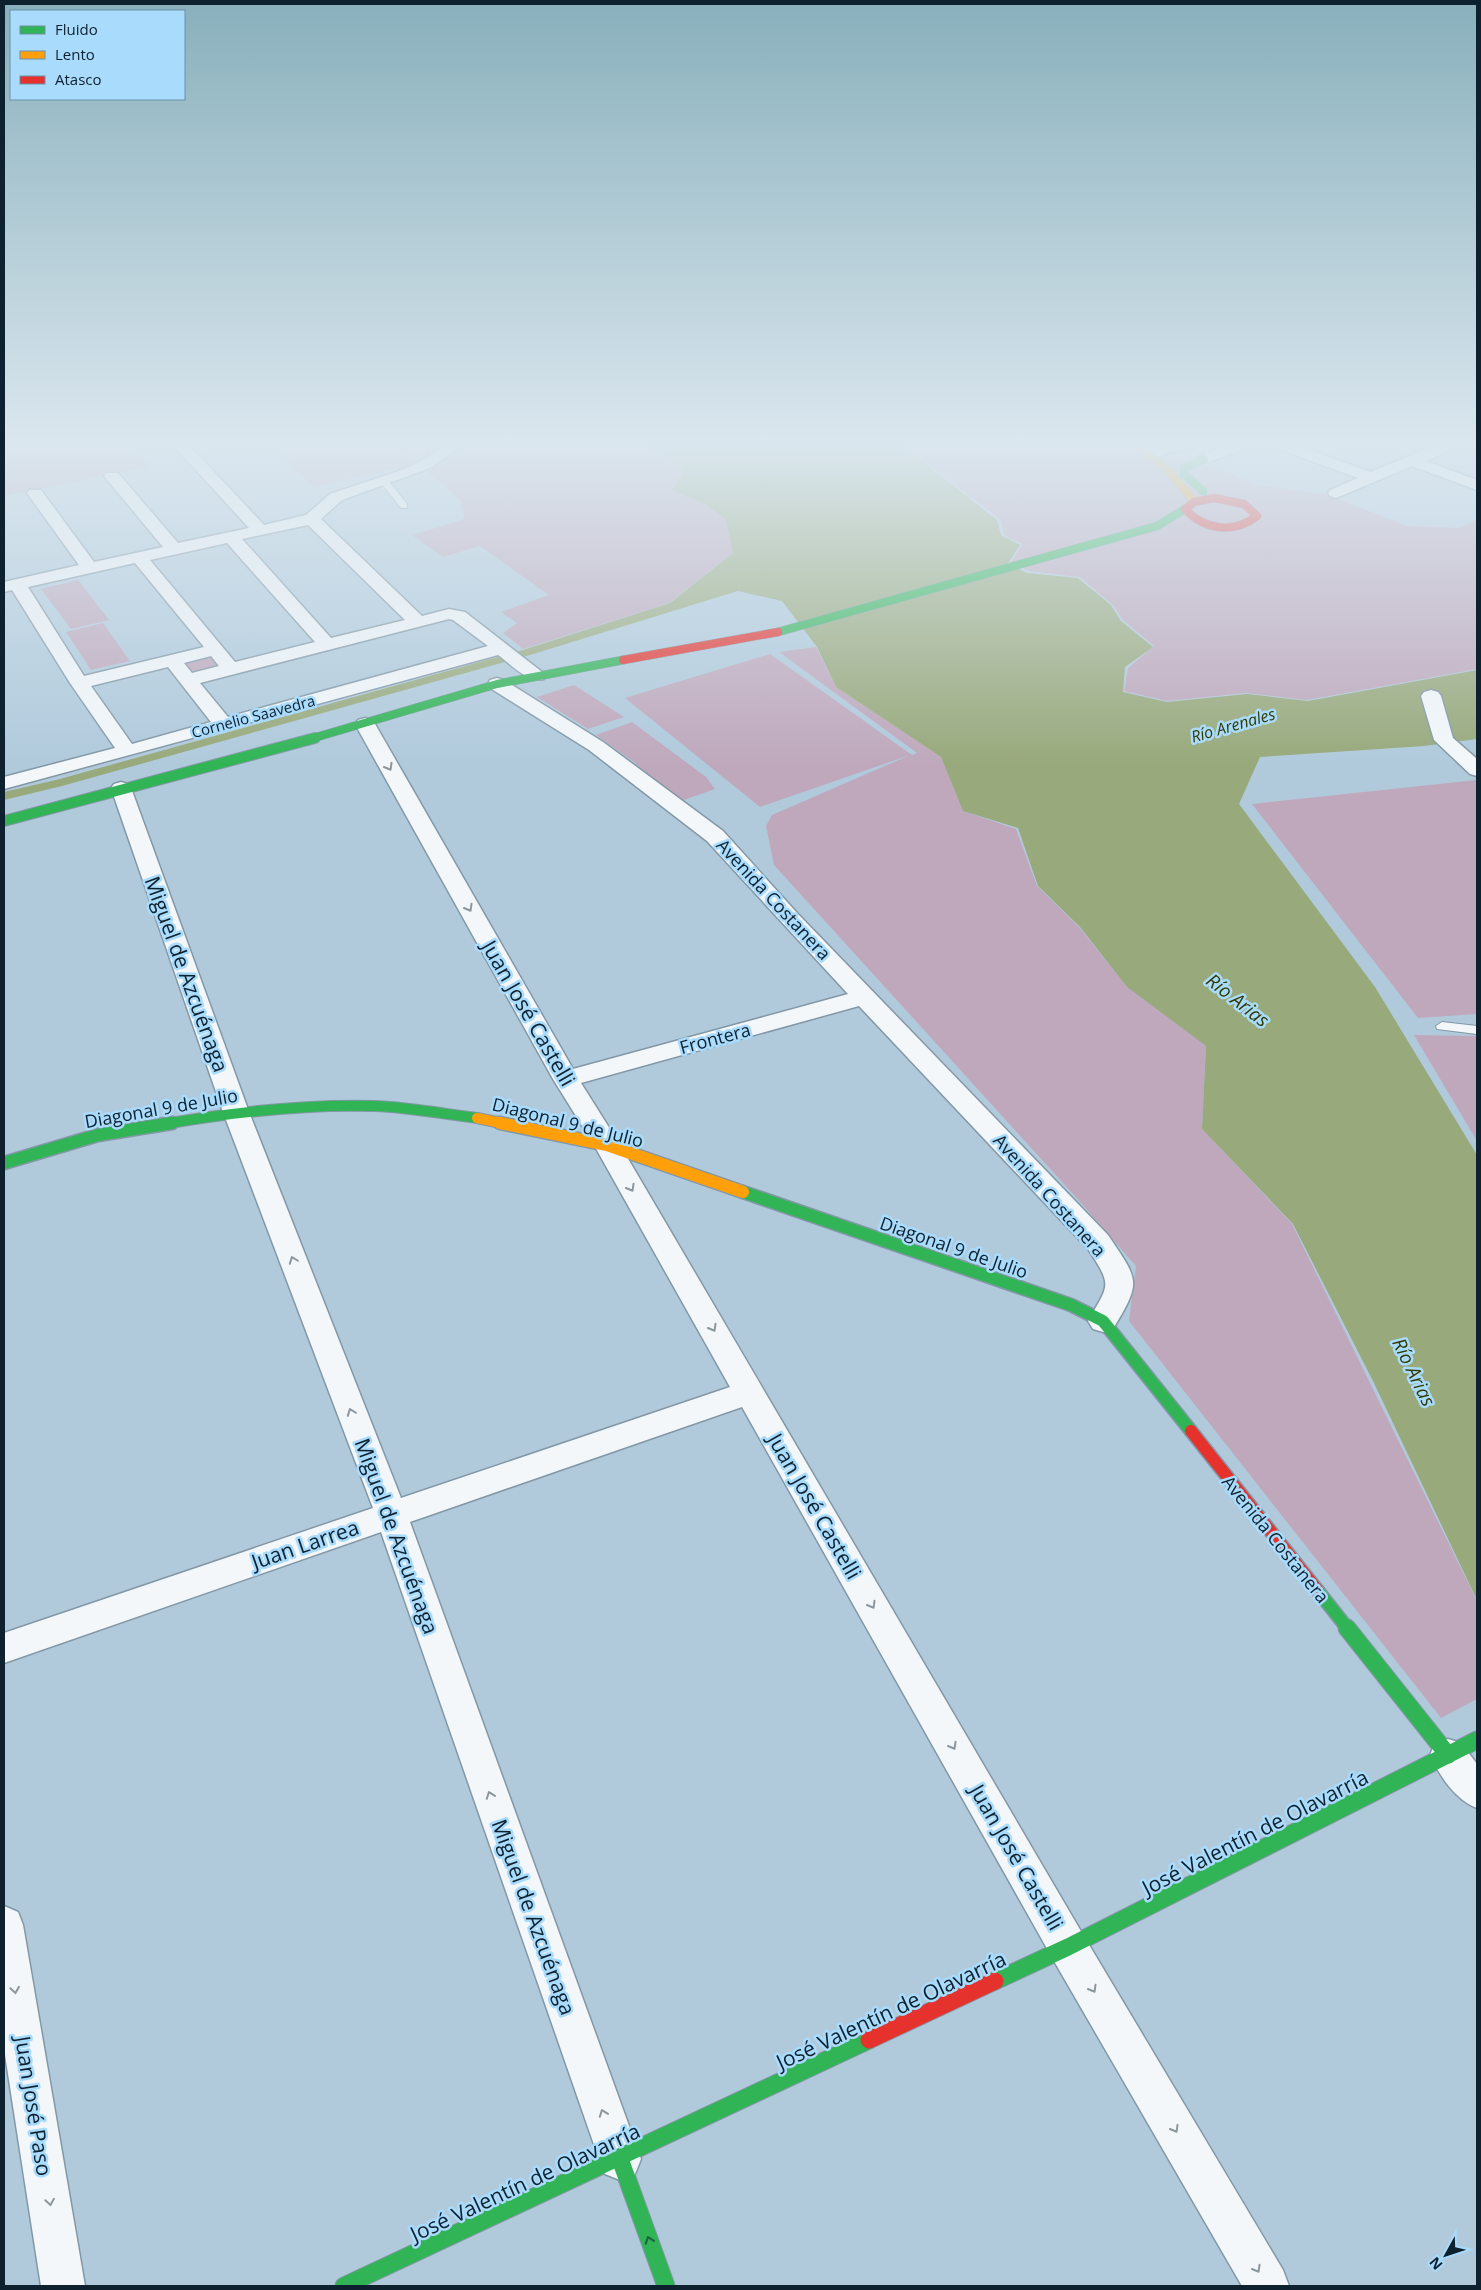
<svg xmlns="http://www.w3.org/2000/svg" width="1481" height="2290" viewBox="0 0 1481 2290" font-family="'Open Sans',sans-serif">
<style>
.green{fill:#bfa8bc}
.water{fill:#98a97b}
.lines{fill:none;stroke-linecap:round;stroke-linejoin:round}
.lane-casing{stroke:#8398a6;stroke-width:2}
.street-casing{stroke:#8398a6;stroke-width:3}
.fast-far3-casing{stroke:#8398a6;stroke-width:9}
.fast-far2-casing{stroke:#8398a6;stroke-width:12}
.fast-far1-casing{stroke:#8398a6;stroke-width:15}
.fast-casing{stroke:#8398a6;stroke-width:19}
.slow-far2-casing{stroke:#8398a6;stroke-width:9}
.slow-far1-casing{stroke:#8398a6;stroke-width:12}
.slow-casing{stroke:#8398a6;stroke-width:15}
.jam-far2-casing{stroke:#8398a6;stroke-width:9}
.jam-far1-casing{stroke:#8398a6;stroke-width:15}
.jam-casing{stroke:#8398a6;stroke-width:19}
.lane{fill:#f3f7fa;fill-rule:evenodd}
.street{fill:#f3f7fa;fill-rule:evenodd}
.fast-far3{stroke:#30b455;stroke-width:8}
.fast-far2{stroke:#30b455;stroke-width:10}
.fast-far1{stroke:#30b455;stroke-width:12}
.fast{stroke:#30b455;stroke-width:17}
.slow-far2{stroke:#ff9f0a;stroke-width:8}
.slow-far1{stroke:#ff9f0a;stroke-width:10}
.slow{stroke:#ff9f0a;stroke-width:12}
.jam-far2{stroke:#e5322d;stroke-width:8}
.jam-far1{stroke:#e5322d;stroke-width:12}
.jam{stroke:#e5322d;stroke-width:17}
.oneway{stroke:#8c979e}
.oneway2{stroke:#1d6340}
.labels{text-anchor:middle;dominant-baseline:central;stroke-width:5;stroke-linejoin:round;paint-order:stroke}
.far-street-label{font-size:15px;fill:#0e212e;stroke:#a9dbfc}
.far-water-label{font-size:16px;font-style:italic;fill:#333b01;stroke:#a9dbfc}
.street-label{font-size:18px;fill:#0e212e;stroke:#a9dbfc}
.water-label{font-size:19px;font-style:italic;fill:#333b01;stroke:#a9dbfc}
.near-street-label{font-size:21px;fill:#0e212e;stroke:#a9dbfc}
</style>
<rect width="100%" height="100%" fill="#b0cadc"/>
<g class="green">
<path d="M4 444H132L148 467 4 496Z"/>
<path d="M269 444H393L416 464 314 487Z"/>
<path d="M396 444H634L661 453 685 470 673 490 705 504 726 520 733 553 669 603 523 649 503 633 517 623 501 612 549 595 480 546 443 557 412 535 465 519 460 500Z"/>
<path d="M902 444H1097L1204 463 1257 485 1328 495 1407 526 1459 528 1477 519V669L1307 700 1246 693 1167 701 1124 691 1128 668 1154 646 1123 620 1114 606 1080 577 1029 571 1011 562 1023 544 1004 535 1001 520Z"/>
<path d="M78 580 109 620 71 629 41 589Z"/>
<path d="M103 623 130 661 91 670 66 632Z"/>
<path d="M816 647 836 687 941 757 963 811 1016 829 1037 886 1079 927 1127 987 1206 1046 1202 1129 1292 1224 1477 1601V1699L1441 1718 1129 1321 1136 1266 1074 1195 774 865 766 826 772 815 910 755 760 807 625 698 770 654 912 755 917 753 779 652Z"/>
<path d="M212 656 220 666 194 676 183 665 185 660Z"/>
<path d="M574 685 624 717 588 729 537 697Z"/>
<path d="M632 722 706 777 715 789 684 800 658 784 634 762 596 735Z"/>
<path d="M1477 780V1014L1418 1018 1252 804Z"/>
<path d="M1414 1035 1477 1036V1141Z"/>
</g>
<path class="water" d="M635 444H900L997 520 1001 535 1020 545 1008 563 1027 573 1078 578 1111 605 1121 621 1153 647 1125 667 1123 692 1167 702 1247 694 1308 701 1477 670V739L1424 746 1260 757 1239 804 1375 987 1477 1155V1600L1374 1383 1293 1224 1202 1129 1206 1046 1127 987 1080 927 1038 886 1018 828 963 811 941 757 836 687 817 647 782 601 738 591 530 655 62 786 4 800V792L60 779 523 650 670 603 733 553 726 520 705 504 672 490 685 470 661 453Z"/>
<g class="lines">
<defs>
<g id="lane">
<path d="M381 479H387L407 504V508H401L381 483Z"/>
<path d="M1442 1022 1477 1026V1034L1437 1029 1436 1026Z"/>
</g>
<g id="street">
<path d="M172 444H188L264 525 306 515 330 494 402 470 420 462 446 444H464L430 468 342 500 321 519 422 616 449 609 465 612 546 675 544 679C527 683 511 664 498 655L4 789V777L115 748 70 683 12 590 4 592V582L79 565 27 493 29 490H41L94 562 163 547 104 476 106 473H118L178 543 249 528ZM308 525 405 620 331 638 242 539ZM227 543 315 642 235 662 150 560ZM135 563 204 647 84 676 28 587ZM449 619 453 620 488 646 228 717 200 683ZM211 656 219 666 192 673 184 663ZM168 667 211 722 132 744 91 686Z"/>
<path d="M1161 444H1198L1196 447 1165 453 1157 459H1147L1144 456C1149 450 1154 446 1161 444Z"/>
<path d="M1229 444H1250L1248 447 1209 462H1199L1196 459 1199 456Z"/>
<path d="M1271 444H1293L1371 472 1438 444H1459L1457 447 1426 461 1477 480V490L1412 466 1336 498 1330 496 1328 493 1330 490 1358 478 1273 447Z"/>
<path d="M497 678 504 680 603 742 723 831 798 914 1108 1235C1139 1281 1142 1281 1113 1329L1103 1332 1093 1329 1088 1321C1109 1284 1113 1287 1088 1249L859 1006 581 1083 620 1145 1082 1933 1283 2270 1289 2286H1242L1054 1961 742 1407 410 1522 641 2159 635 2174 620 2180 605 2174 599 2159 381 1532 4 1663V1633L373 1508 223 1112 111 788 114 784 121 782 128 784 131 788 249 1112 401 1498 730 1387 594 1145 553 1079 355 724 358 720 365 718 372 720 375 724 573 1069 848 994 707 841 589 750 490 688 488 684 490 680Z"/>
<path d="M1431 690 1438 692 1441 696 1453 738 1477 759V776L1470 774 1434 740 1421 696 1424 692Z"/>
<path d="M1448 1739 1461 1743 1477 1764V1808C1456 1801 1439 1775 1430 1755L1435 1743Z"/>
<path d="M4 1906 18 1912 23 1925 85 2286H41L4 2048Z"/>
</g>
<g id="fast-far3">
<path d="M1203 491 1184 474V468L1204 459"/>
<path d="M778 632 1157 526 1185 509"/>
<path d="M310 739 497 684 623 660"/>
</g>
<g id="fast-far2">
<path d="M4 821 315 738"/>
<path d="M164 1124C234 1112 304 1104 374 1106 408 1107 443 1114 477 1118"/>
</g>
<g id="fast-far1">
<path d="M4 1163 98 1135 172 1123"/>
<path d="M743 1192 1071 1305 1103 1321 1191 1431"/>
<path d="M1318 1591 1348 1629"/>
</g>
<g id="fast">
<path d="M1347 1628 1448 1755"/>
<path d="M995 1981 1068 1947 1477 1740"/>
<path d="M620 2159 666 2286"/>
<path d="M344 2286 869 2040"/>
</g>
<path id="slow-far2" d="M1134 444 1167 469 1194 501"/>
<path id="slow-far1" d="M477 1118 506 1124"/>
<path id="slow" d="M500 1123 607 1145 743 1192"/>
<g id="jam-far2">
<path d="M1214 498 1244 504 1257 516C1234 534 1204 530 1185 509L1194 502Z"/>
<path d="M623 660 778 632"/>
</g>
<path id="jam-far1" d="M1191 1431 1318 1591"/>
<path id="jam" d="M869 2040 995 1981"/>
</defs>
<use href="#lane" class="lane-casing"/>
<use href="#street" class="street-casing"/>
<use href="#fast-far3" class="fast-far3-casing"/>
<use href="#fast-far2" class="fast-far2-casing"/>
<use href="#fast-far1" class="fast-far1-casing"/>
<use href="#fast" class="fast-casing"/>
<use href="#slow-far2" class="slow-far2-casing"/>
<use href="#slow-far1" class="slow-far1-casing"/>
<use href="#slow" class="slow-casing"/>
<use href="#jam-far2" class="jam-far2-casing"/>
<use href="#jam-far1" class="jam-far1-casing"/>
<use href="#jam" class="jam-casing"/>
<use href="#lane" class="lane"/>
<use href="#street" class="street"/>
<use href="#fast-far3" class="fast-far3"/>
<use href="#fast-far2" class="fast-far2"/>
<use href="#fast-far1" class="fast-far1"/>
<use href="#fast" class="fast"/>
<use href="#slow-far2" class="slow-far2"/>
<use href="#slow-far1" class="slow-far1"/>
<use href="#slow" class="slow"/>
<use href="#jam-far2" class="jam-far2"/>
<use href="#jam-far1" class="jam-far1"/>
<use href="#jam" class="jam"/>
</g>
<defs><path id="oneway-chevron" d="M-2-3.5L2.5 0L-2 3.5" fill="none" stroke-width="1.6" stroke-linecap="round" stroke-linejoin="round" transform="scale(1.25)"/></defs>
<g class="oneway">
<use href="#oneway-chevron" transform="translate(389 767) rotate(60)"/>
<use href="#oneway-chevron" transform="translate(469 908) rotate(60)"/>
<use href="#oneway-chevron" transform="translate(631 1188) rotate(60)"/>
<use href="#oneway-chevron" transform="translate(293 1260) rotate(-111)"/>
<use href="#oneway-chevron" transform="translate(713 1328) rotate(60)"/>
<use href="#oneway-chevron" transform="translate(351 1412) rotate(-111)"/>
<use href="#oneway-chevron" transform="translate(872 1605) rotate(60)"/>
<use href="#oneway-chevron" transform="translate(953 1746) rotate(60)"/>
<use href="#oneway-chevron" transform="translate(490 1795) rotate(-110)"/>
<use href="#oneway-chevron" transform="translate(1093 1989) rotate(60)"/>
<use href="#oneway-chevron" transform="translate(15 1990) rotate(81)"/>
<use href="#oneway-chevron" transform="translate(603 2113) rotate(-110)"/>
<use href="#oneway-chevron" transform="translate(1175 2129) rotate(60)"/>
<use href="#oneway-chevron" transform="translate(50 2202) rotate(81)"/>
<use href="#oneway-chevron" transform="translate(1257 2269) rotate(60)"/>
</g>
<use class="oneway2" href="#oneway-chevron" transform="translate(649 2240) rotate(-110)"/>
<linearGradient id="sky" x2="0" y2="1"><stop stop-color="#88b0bc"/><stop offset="0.58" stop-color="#dbe7ef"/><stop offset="1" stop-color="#dbe7ef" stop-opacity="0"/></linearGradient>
<rect width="1481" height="765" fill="url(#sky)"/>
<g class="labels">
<g class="far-street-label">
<text transform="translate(253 716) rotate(-15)">Cornelio Saavedra</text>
</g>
<g class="far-water-label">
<text transform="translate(1233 725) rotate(-16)">Río Arenales</text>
</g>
<g class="street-label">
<text transform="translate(774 899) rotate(47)">Avenida Costanera</text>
<text transform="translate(715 1038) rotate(-15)">Frontera</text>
<text transform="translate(161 1108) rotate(-10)">Diagonal 9 de Julio</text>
<text transform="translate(568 1122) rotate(14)">Diagonal 9 de Julio</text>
<text transform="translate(1050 1195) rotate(48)">Avenida Costanera</text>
<text transform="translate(954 1247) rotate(19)">Diagonal 9 de Julio</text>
<text transform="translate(1276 1539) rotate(51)">Avenida Costanera</text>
</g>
<g class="water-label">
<text transform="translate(1238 1000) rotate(38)">Río Arias</text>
<text transform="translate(1414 1372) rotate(64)">Río Arias</text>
</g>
<g class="near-street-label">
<text transform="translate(187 974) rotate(70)">Miguel de Azcuénaga</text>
<text transform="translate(529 1013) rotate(60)">Juan José Castelli</text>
<text transform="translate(815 1506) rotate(60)">Juan José Castelli</text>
<text transform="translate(397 1536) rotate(70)">Miguel de Azcuénaga</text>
<text transform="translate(305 1544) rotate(-19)">Juan Larrea</text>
<text transform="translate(1255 1832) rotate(-27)">José Valentín de Olavarría</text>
<text transform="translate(1017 1857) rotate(60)">Juan José Castelli</text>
<text transform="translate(534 1917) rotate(70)">Miguel de Azcuénaga</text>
<text transform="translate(891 2010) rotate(-25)">José Valentín de Olavarría</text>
<text transform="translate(34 2106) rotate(81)">Juan José Paso</text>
<text transform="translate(525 2182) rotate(-25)">José Valentín de Olavarría</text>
</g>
</g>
<rect width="1481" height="2290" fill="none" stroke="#0e212e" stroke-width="10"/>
<rect x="10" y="10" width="175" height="90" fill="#a9dbfc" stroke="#6b91aa"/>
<rect x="20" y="26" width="25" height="8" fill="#30b455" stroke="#6b91aa"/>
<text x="55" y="35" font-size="15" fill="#0e212e">Fluido</text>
<rect x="20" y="51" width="25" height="8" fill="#ff9f0a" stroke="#6b91aa"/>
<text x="55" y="60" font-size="15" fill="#0e212e">Lento</text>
<rect x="20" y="76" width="25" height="8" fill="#e5322d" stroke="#6b91aa"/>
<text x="55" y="85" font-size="15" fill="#0e212e">Atasco</text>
<g transform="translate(1446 2255) rotate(230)" stroke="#a9dbfc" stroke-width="4" paint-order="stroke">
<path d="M0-4L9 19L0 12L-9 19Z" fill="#0e212e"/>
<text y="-8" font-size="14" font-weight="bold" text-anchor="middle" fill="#0e212e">N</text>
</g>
</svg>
